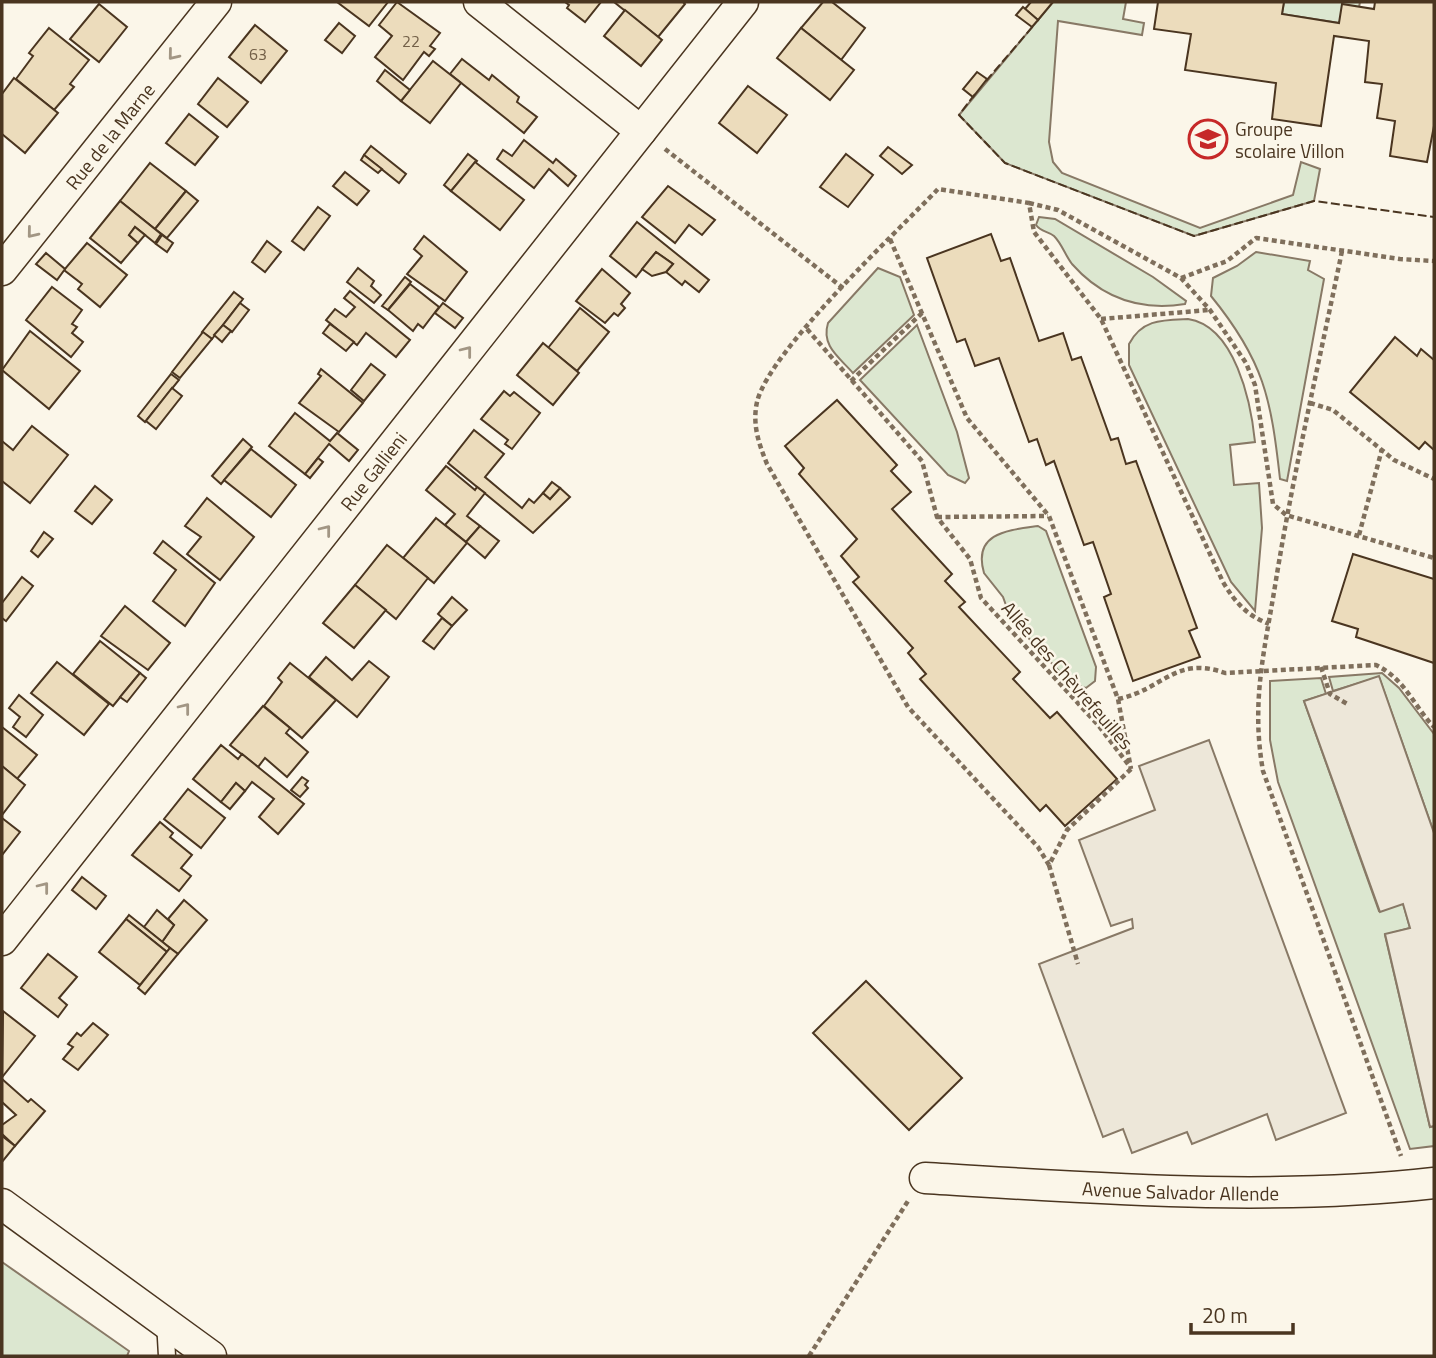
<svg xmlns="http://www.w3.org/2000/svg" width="1436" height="1358" viewBox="0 0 1436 1358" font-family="'Titillium Web',sans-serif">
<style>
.green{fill:#dce7d0;stroke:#887966;stroke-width:2}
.parking{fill:#ede7d9;stroke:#887966;stroke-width:2}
.building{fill:#ecdcbc;stroke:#4a3520;stroke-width:2}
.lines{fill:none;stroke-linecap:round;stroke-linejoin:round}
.lane-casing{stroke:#4a3520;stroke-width:19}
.street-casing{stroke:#4a3520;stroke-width:33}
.path{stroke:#7f6f5c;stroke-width:4.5;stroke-dasharray:5 3.5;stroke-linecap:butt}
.lane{stroke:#fbf6e9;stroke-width:16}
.street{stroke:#fbf6e9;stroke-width:30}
.fence{stroke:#4a3520;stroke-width:2;stroke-dasharray:9 3.5;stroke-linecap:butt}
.oneway{stroke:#a29684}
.labels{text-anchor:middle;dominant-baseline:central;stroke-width:5;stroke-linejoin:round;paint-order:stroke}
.number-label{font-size:16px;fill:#725f47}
.poi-label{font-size:19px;fill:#4a3520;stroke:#fbf6e9;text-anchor:start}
.street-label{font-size:19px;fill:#4a3520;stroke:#fbf6e9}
</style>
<rect width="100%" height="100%" fill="#fbf6e9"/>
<g class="green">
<path d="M1053 2H1126L1123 19 1144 23 1142 35 1058 21 1049 142 1053 162 1062 173 1200 228 1293 195 1301 162 1320 169 1314 201 1194 236 1005 163 959 115Z"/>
<path d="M1284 2H1360L1359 7 1339 23 1282 14Z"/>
<path d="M1039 217 1055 219 1153 277 1186 301 1185 304C1141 311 1102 298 1072 264 1065 255 1062 244 1054 236 1048 231 1041 232 1036 225Z"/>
<path d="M1256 252 1310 261 1308 270 1324 279 1287 481 1280 479C1271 398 1264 361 1211 296L1213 278 1237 266Z"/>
<path d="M878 268 900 277 914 315 853 373C839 357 821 346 828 323Z"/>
<path d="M1188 319C1235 326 1251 402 1255 442L1230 445 1234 485 1259 483 1262 528 1255 611 1231 582 1129 365V344C1142 319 1163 320 1188 319Z"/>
<path d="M917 325 957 432 969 478 965 483 948 475 860 380Z"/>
<path d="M1038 526 1046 531 1096 667 1095 681 1086 688 1071 684 1011 619 1003 597 984 573C972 532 1010 530 1038 526Z"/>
<path d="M1382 673 1399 688 1434 734V833L1379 677 1333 691 1329 677Z"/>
<path d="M1321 678 1326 694 1304 701 1379 911 1403 903 1410 928 1385 935 1430 1127 1434 1126V1146L1410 1149 1278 782 1270 740V681Z"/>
<path d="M2 1262 129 1351 127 1356H2Z"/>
</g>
<g class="parking">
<path d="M1379 676 1434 833V1126L1430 1127 1385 934 1410 928 1403 904 1380 912 1304 701Z"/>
<path d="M1209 740 1346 1113 1276 1140 1267 1114 1192 1144 1187 1132 1132 1153 1123 1129 1103 1137 1039 964 1133 928 1132 919 1111 926 1079 840 1155 810 1139 766Z"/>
</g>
<g class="building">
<path d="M337 2H388L369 26Z"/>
<path d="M397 2 440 33 430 46 435 49 429 56 424 52 403 80 375 57 392 36 379 25Z"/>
<path d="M565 2H601L585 22 567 8 569 5Z"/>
<path d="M614 2H683L685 4 658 37Z"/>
<path d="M823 2H832L865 28 841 60 801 28Z"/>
<path d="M1031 2H1053L1038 20 1025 9Z"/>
<path d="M1158 2H1284L1282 14 1339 23 1342 4 1374 9 1375 2H1434V126L1427 162 1390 156 1395 121 1377 118 1382 84 1365 82 1369 41 1334 36 1321 126 1272 119 1276 83 1185 70 1191 34 1154 29Z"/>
<path d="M99 4 127 27 99 62 70 39Z"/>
<path d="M1023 7 1038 20 1032 27 1016 15Z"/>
<path d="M625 10 662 40 641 66 604 36Z"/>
<path d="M339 23 355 36 342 53 325 40Z"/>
<path d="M255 25 287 51 261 83 229 57Z"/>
<path d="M49 28 89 60 70 84 74 87 54 110 16 79 33 56 29 53Z"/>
<path d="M801 28 854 70 830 100 777 58Z"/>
<path d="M462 59 489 80 492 75 519 97 517 102 537 117 524 133 450 74Z"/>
<path d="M433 61 461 83 430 123 401 101Z"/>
<path d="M385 70 410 90 401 101 377 81Z"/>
<path d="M977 72 987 79 973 97 963 89Z"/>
<path d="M14 78 58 113 25 153 2 134V94Z"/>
<path d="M218 78 248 102 227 127 198 104Z"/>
<path d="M748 86 787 115 757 153 719 123Z"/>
<path d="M189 114 218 137 195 165 166 143Z"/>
<path d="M524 140 553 163 556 159 576 176 568 186 549 169 534 188 497 159 503 150 512 156Z"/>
<path d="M371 146 406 174 399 183 364 155Z"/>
<path d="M888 147 912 165 902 174 880 156Z"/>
<path d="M468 154 477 161 451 191 444 185Z"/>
<path d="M846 154 873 175 848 207 820 187Z"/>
<path d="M364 155 382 169 378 173 361 160Z"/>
<path d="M475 162 524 200 500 230 451 191Z"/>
<path d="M150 163 186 191 155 229 120 201Z"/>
<path d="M345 172 369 191 357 205 333 186Z"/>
<path d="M668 186 715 220 702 235 689 225 675 243 642 217Z"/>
<path d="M186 191 198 201 167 238 155 229Z"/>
<path d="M120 201 161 234 155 243 135 227 129 235 138 243 121 263 90 238Z"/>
<path d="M318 207 330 216 304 250 292 241Z"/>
<path d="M637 222 709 280 699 292 685 281 682 285 666 272 673 264 656 252 636 277 610 256Z"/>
<path d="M135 227 145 235 138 243 129 235Z"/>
<path d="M991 234 1001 261 1010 258 1039 341 1063 333 1072 360 1081 357 1111 440 1118 438 1126 464 1136 461 1197 628 1189 631 1200 657 1133 681 1104 597 1111 594 1093 542 1084 545 1054 461 1046 465 1037 439 1029 442 999 358 975 366 965 339 957 342 927 258Z"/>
<path d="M162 235 173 243 167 252 156 244Z"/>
<path d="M424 236 467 272 445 301 407 274 422 256 414 249Z"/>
<path d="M267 241 281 252 265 272 252 262Z"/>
<path d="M87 243 127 275 100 307 78 289 82 284 64 270Z"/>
<path d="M656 252 673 264 666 272 652 276 642 269Z"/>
<path d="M46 253 65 269 57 280 36 264Z"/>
<path d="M358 268 374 281 371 286 381 295 374 303 347 282Z"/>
<path d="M602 269 630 293 621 304 625 308 618 316 614 313 605 323 576 301Z"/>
<path d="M405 277 411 282 388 310 382 306Z"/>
<path d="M410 284 439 307 423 328 418 324 413 331 388 310Z"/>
<path d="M52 287 82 310 72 324 77 327 72 333 83 342 71 357 26 320Z"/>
<path d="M350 291 410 340 396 357 366 333 357 345 326 320 335 309 346 317 355 307 344 298Z"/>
<path d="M234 292 243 299 212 339 202 332Z"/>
<path d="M240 303 249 310 232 332 223 325Z"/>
<path d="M443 303 463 318 455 328 435 313Z"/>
<path d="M580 308 609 332 577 371 548 348Z"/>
<path d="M330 324 354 342 346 351 323 333Z"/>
<path d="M223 325 231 331 222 342 214 335Z"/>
<path d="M30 331 80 371 49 409 2 370Z"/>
<path d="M203 332 212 339 180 378 172 372Z"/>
<path d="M1395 337 1417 356 1421 349 1434 360V450L1425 442 1419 449 1350 392Z"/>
<path d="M543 343 579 373 553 405 517 375Z"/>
<path d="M371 364 385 375 364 401 351 390Z"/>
<path d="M321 369 363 403 339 432 299 403 321 376 318 374Z"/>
<path d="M171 374 179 380 145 422 138 416Z"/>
<path d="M172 388 182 396 156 429 146 421Z"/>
<path d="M504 391 510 396 514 392 540 413 512 449 505 444 508 440 481 419Z"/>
<path d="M837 400 897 465 891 471 911 492 892 509 952 574 945 581 965 602 959 607 1020 672 1013 679 1050 718 1057 712 1117 779 1065 826 1046 805 1040 811 920 679 926 674 908 653 913 648 853 582 859 577 841 556 857 539 799 474 804 468 785 446Z"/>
<path d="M295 413 330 441 337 433 358 450 349 461 329 444 305 474 269 446Z"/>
<path d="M32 426 68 455 30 503 2 481V441L13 450Z"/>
<path d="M474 430 504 454 485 477 522 508 529 499 534 503 543 493 550 499 560 488 570 497 533 533 448 463Z"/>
<path d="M243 439 252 447 221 484 212 476Z"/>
<path d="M251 449 296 485 271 517 224 480Z"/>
<path d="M318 458 323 462 310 478 305 474Z"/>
<path d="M446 466 475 490 477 487 485 493 467 516 480 526 466 542 445 525 455 514 426 490Z"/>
<path d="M552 482 560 488 550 499 543 493Z"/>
<path d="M95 486 112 500 92 524 75 511Z"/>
<path d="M207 498 254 537 220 580 187 554 201 537 185 526Z"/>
<path d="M436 518 467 543 434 583 403 558Z"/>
<path d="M480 526 499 541 485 558 466 542Z"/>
<path d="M44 532 53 539 38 557 31 551Z"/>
<path d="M163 541 215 583 185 626 153 601 176 570 154 553Z"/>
<path d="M387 545 428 578 396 619 355 585Z"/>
<path d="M1353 554 1434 579V663L1356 637 1358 629 1332 621Z"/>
<path d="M22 577 33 586 6 621 2 618V603Z"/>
<path d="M355 585 386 610 354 648 323 623Z"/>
<path d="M452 597 467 610 452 626 438 614Z"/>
<path d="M125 606 170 643 148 670 101 636Z"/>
<path d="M442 618 452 626 434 649 423 641Z"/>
<path d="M100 641 140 673 113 706 73 674Z"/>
<path d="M326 657 352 680 369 661 389 677 357 717 309 677Z"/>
<path d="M57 662 109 704 84 735 31 693Z"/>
<path d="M290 663 336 700 302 738 264 706 282 682 278 678Z"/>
<path d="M140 673 146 678 127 702 120 697Z"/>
<path d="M19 695 43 715 26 737 13 727 20 717 9 708Z"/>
<path d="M263 706 290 728 286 733 308 752 287 777 265 758 258 767 230 745Z"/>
<path d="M2 727 37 755 17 779 2 766Z"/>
<path d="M221 745 238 759 242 754 304 804 278 834 259 817 274 799 252 782 245 791 236 783 221 802 193 779Z"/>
<path d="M2 766 25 785 2 815Z"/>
<path d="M302 777 308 781 305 785 308 788 300 797 291 790Z"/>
<path d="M236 783 245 791 230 809 221 802Z"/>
<path d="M188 789 225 818 201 848 164 819Z"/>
<path d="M2 818 20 832 2 855Z"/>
<path d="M160 822 173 833 170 837 192 855 181 868 191 876 179 891 132 855Z"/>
<path d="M82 877 106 896 96 909 72 890Z"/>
<path d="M184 900 207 920 178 954 162 942 174 925 168 919Z"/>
<path d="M157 910 174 925 162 942 144 927Z"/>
<path d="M129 915 170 948 167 952 126 919Z"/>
<path d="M126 919 167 952 140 985 99 952Z"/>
<path d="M170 948 178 954 145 994 138 988Z"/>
<path d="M48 954 77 977 59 998 67 1005 58 1017 21 988Z"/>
<path d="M866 981 962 1078 909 1130 813 1033Z"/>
<path d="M3 1011 35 1036 3 1076 2 1075Z"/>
<path d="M93 1023 108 1035 78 1070 63 1059 73 1047 68 1044 77 1033 81 1036Z"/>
<path d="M2 1079 28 1102 31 1099 45 1111 15 1146 2 1134V1125L16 1115 2 1102Z"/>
<path d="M2 1136 15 1146 2 1162Z"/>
</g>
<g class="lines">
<defs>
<path id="lane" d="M165 1321 167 1356"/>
<g id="street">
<path d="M479 2 641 131"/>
<path id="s1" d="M2 270 216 2"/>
<path id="s2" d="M2 940 743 2"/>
<path id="s3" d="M925 1178C1094 1188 1266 1202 1434 1183"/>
<path d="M2 1204 211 1356"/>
</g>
</defs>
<use href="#lane" class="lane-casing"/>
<use href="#street" class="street-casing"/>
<g class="path">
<path d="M665 149 843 288"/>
<path d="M1029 203 1058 210 1181 278 1210 310 1246 363 1255 385 1273 504 1286 515 1434 558"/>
<path d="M890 239 967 418 1049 516 1118 699 1131 769"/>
<path d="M1342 251C1319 363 1293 474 1275 586 1264 653 1251 703 1263 771L1401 1156"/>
<path d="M1181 278 1227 261 1256 238 1400 259 1434 261"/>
<path d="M1101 319 1209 310"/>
<path d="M807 329 922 461 937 517 970 559 981 598 1098 725 1131 768"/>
<path d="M851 381 922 313"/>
<path d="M1310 403 1333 410 1394 460 1434 479"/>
<path d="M937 517 1048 516"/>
<path d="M1359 535 1382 449"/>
<path d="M1321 667 1330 694 1349 705"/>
<path d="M1118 699C1163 690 1175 655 1225 673L1376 665C1405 679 1413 705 1434 727"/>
<path d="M1131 769 1067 830 1049 865 1038 847 908 707 767 464C759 444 752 425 757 402 769 351 897 232 938 189L1029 203 1034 232 1101 319 1223 582C1235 602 1246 615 1269 624"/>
<path d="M1049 865 1078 964"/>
<path d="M809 1356 908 1201"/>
</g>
<use href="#lane" class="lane"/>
<use href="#street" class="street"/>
<g class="fence">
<path d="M986 81 1034 25"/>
<path d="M975 94 959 115 1005 163 1194 236 1314 201 1434 217"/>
</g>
</g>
<defs><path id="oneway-chevron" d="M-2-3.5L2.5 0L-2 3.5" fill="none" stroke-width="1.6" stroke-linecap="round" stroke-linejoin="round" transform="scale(1.75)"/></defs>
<g class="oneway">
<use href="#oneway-chevron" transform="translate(173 55) rotate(129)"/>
<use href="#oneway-chevron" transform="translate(32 233) rotate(129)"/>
<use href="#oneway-chevron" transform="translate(467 351) rotate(-52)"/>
<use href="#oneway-chevron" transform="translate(326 530) rotate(-52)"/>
<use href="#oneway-chevron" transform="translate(185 708) rotate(-52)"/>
<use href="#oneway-chevron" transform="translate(44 887) rotate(-52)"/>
</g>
<defs>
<symbol id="school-ring" viewBox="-11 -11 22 22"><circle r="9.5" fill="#fbf6e9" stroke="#c62828" stroke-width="1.5"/><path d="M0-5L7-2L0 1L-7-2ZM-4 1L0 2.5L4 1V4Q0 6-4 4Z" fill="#c62828"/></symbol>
</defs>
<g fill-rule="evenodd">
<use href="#school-ring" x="1186" y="117" width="44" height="44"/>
</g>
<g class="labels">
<g class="number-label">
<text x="411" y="41">22</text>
<text x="258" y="54">63</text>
</g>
<g class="poi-label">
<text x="1235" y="128">Groupe<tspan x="1235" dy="22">scolaire Villon</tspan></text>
</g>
<g class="street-label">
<text stroke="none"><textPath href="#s1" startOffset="172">Rue de la Marne</textPath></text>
<text stroke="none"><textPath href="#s2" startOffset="598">Rue Gallieni</textPath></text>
<text transform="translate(1068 675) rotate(49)">Allée des Chèvrefeuilles</text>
<text stroke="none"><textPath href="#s3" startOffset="256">Avenue Salvador Allende</textPath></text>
</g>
</g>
<rect width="1436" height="1358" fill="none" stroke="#4a3520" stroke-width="7"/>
<path d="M1191 1323v10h102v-10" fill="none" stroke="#4a3520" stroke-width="3.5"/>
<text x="1202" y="1323" font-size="21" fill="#4a3520" stroke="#fbf6e9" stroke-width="5" paint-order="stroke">20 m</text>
</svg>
